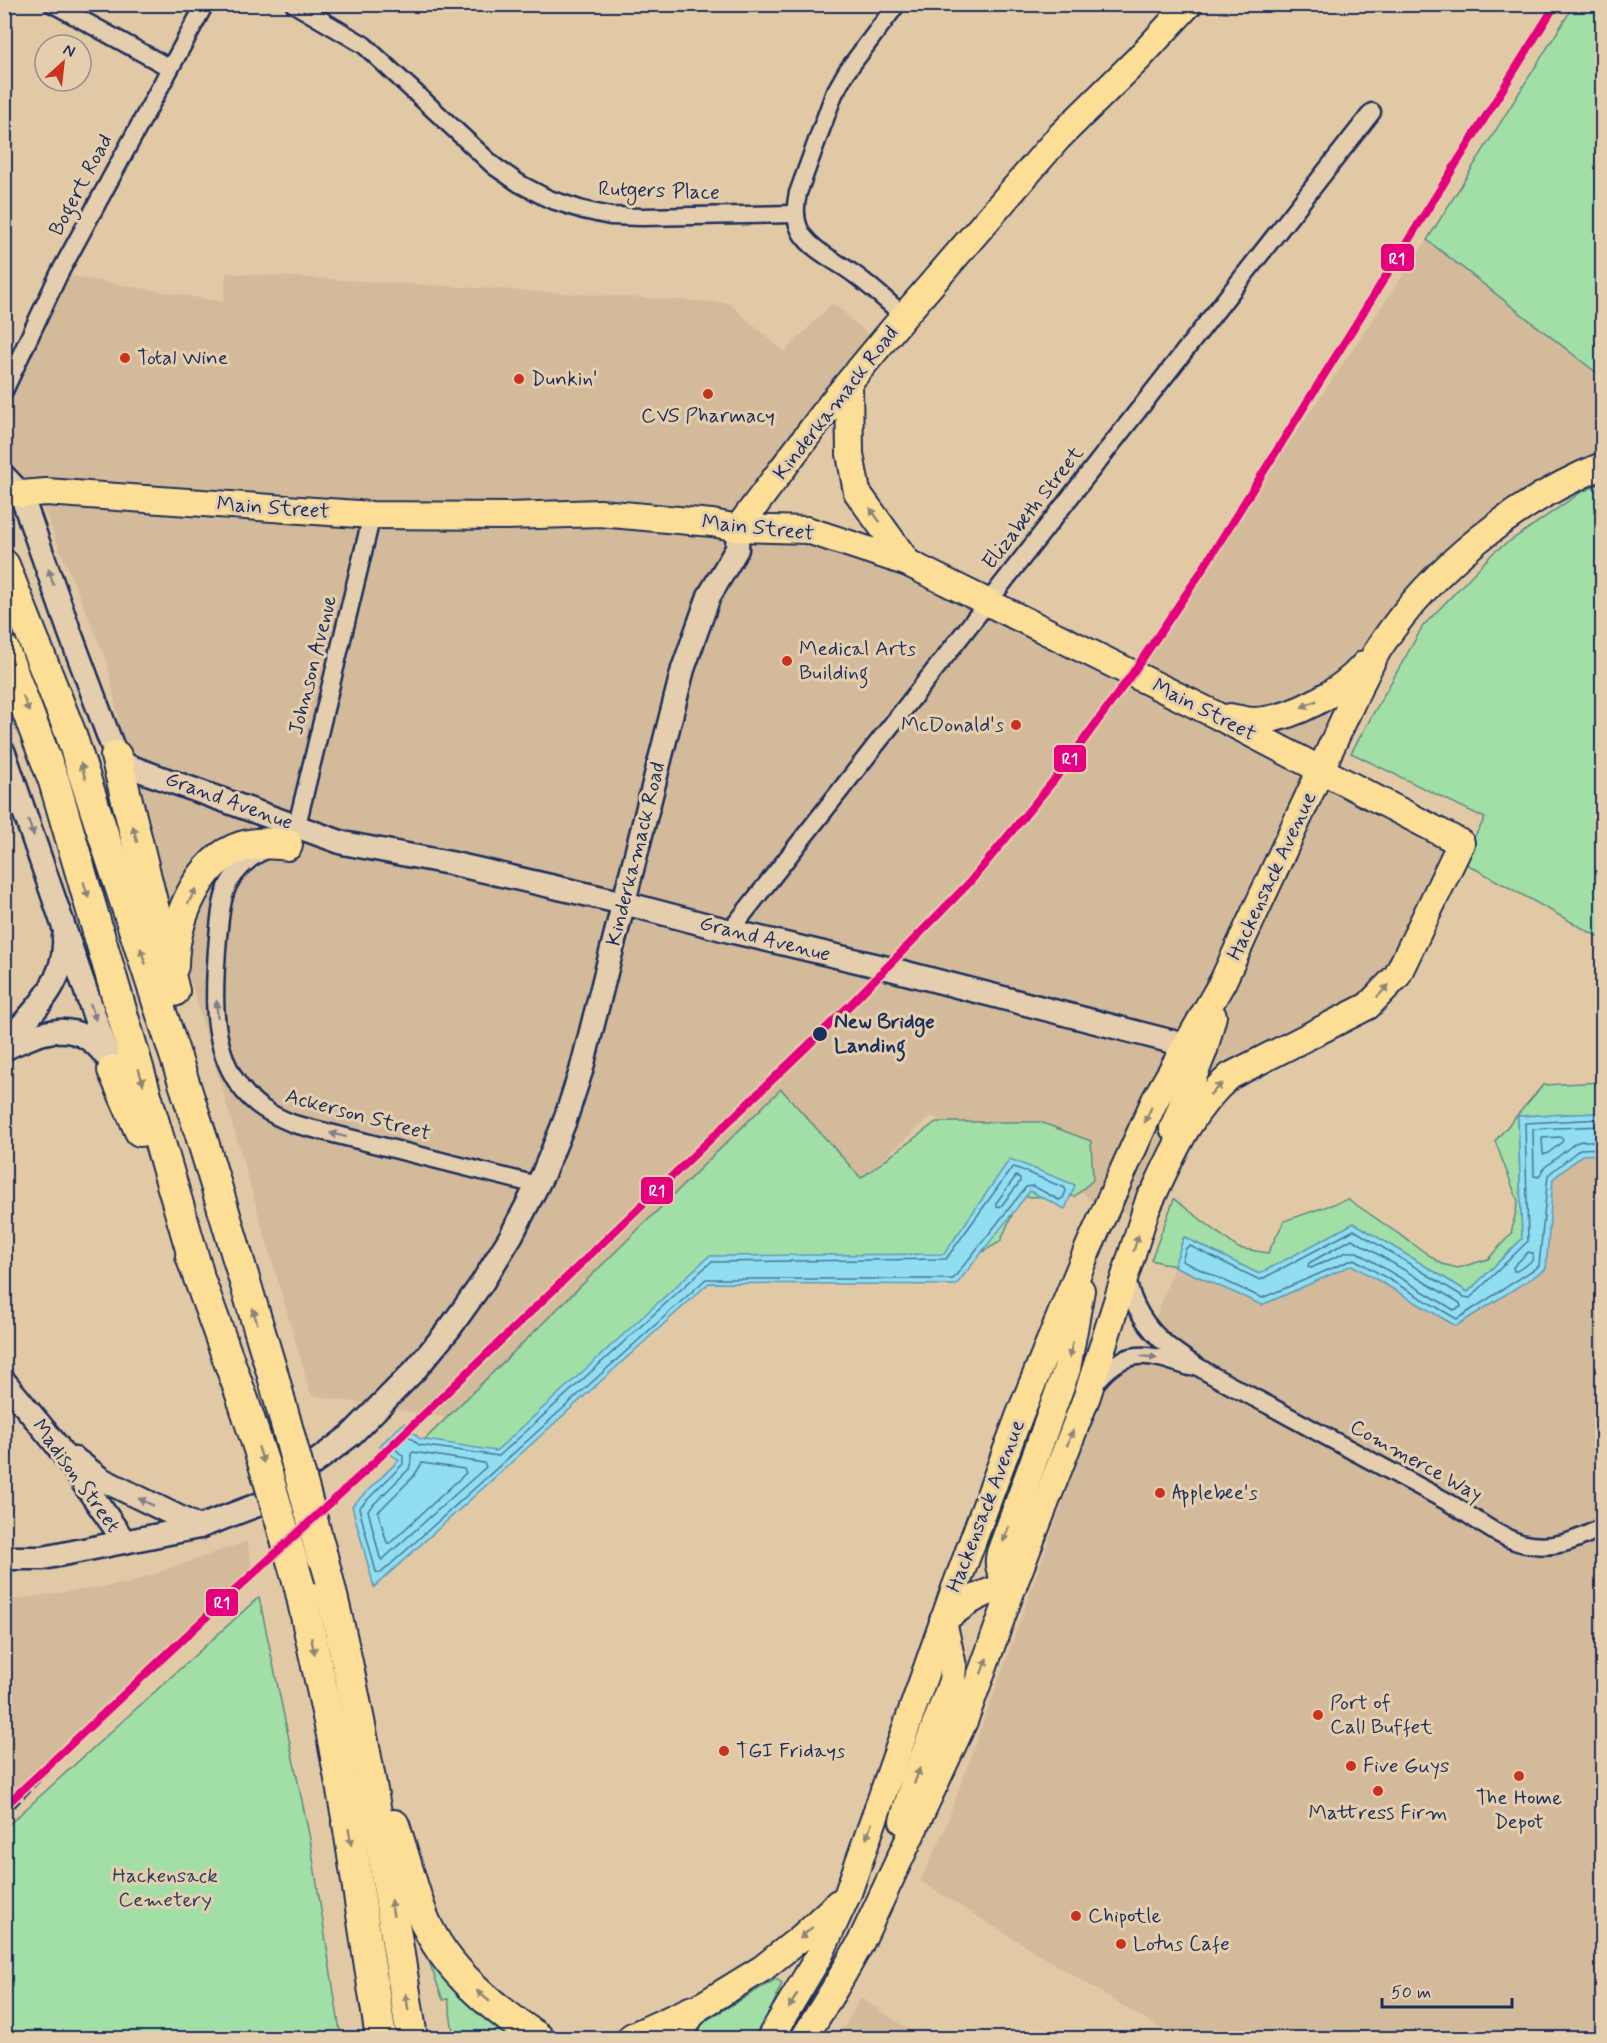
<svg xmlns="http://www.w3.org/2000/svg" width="1607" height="2043" viewBox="0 0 1607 2043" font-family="Mynerve,sans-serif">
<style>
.built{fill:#d3ba9b}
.green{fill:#a1dfa7;stroke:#5e8782;stroke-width:1.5}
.water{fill:#90def0;stroke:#6198b6;stroke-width:1.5}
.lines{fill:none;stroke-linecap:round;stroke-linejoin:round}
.shore{stroke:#4a7598;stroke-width:1.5}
.street-casing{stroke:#1b2f5e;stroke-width:21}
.secondary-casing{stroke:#1b2f5e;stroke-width:27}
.primary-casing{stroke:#1b2f5e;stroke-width:30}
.highway-casing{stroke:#1b2f5e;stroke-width:34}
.street{stroke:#e5cead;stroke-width:16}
.secondary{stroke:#e5cead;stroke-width:22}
.primary{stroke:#fdde96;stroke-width:26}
.highway{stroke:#fdde96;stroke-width:30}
.rail{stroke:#1b2f5e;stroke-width:4.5;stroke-dasharray:9 4.5;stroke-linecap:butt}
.highway-bridge-casing{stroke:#1b2f5e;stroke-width:34;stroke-linecap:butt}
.highway-bridge{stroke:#fdde96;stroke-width:30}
.rail-1-casing{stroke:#e5cead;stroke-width:12}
.rail-1{stroke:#e5007d;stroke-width:8}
.oneway{fill:#8c867a}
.oneway2{fill:#807e86}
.poi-dot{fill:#c8321e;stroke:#e5cead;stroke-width:2}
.stop-dot{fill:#1b2f5e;stroke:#e5cead;stroke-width:2}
.labels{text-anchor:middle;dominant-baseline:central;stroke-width:6;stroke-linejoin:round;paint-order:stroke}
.street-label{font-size:21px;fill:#1b2f5e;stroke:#e5cead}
.poi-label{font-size:21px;fill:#1b2f5e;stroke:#e5cead;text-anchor:start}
.stop-label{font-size:21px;font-weight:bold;fill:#1b2f5e;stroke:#e5cead;text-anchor:start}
.park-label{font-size:21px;fill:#284165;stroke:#e5cead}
.line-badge{stroke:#e5cead;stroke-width:2}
.badge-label{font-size:16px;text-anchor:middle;font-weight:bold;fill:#fff}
</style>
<rect width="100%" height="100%" fill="#e2c9a6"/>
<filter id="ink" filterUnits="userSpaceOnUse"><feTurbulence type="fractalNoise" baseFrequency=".0167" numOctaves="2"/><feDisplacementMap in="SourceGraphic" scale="12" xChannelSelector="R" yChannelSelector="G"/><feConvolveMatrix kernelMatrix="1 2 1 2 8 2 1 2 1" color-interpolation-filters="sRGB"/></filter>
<g filter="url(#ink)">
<g class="built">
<path d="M1427 240 1602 377V466L1428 587 1321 770 1461 843 1397 976 1230 1076 1145 1212 1104 1213 1075 1185 932 1116 861 1178 781 1089 448 1418 311 1395 128 766 107 662 36 492 5 476V391L59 274 224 302 226 273 729 303 784 352 833 303 881 346 739 527 807 530 1132 674Z"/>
<path d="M1582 1154H1602V2038H1175L920 1881 943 1833 1116 1356 1146 1347 1174 1266 1262 1304 1352 1264 1456 1326 1546 1269 1553 1178Z"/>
<path d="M247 1541 252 1567 5 1802V1599H17L129 1583Z"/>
<path d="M861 1998 922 2038H838Z"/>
</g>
<g class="green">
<path d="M1574 5H1602V377L1427 240Z"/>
<path d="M1602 483V939L1461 861 1485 818 1351 753 1423 626 1494 552 1580 493Z"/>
<path d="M1602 1082V1113L1518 1116 1522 1239 1468 1292 1354 1223 1259 1274 1184 1237 1174 1266 1151 1260 1174 1199 1238 1248 1268 1253 1284 1221 1348 1199 1442 1264 1458 1268 1488 1259 1511 1234 1518 1201 1495 1141 1543 1085Z"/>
<path d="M781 1089 861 1178 936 1122H1040L1091 1141 1093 1180 1075 1196 1020 1197 1000 1242 927 1283 700 1276 374 1576 356 1507Z"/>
<path d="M259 1597 310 1839 341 2038H5V1828Z"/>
<path d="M422 1942 527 2038H454L448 1999 443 2000Z"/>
<path d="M776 1979 782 1983 769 2014 754 2038H692L700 2024Z"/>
</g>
<g class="water">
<path d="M1602 1113V1154L1582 1155 1553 1179 1546 1269 1456 1326 1352 1265 1262 1305 1174 1266 1184 1237 1259 1274 1354 1223 1468 1292 1522 1239 1518 1116Z"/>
<path d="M1010 1159 1075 1185 1065 1209 1030 1191 956 1285 709 1283 374 1587 352 1506 399 1460 379 1446 404 1423 420 1439 496 1451 709 1256 944 1254Z"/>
</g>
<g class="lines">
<g class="shore">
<path d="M1602 1119 1525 1123 1528 1241 1470 1298 1464 1297 1354 1230 1260 1280 1190 1246 1186 1248 1182 1261 1262 1298 1354 1259 1457 1319 1539 1266 1548 1175 1580 1149 1602 1148"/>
<path d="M1602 1126 1533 1129 1534 1176 1539 1177 1544 1168 1575 1143 1582 1141H1602"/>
<path d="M1560 1137 1563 1139 1562 1142 1547 1154H1543L1542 1138Z"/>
<path d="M1014 1167 1065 1188 1066 1191 1063 1198 1059 1200 1033 1186 1026 1187 953 1279H706L381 1573 376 1572 359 1508 403 1464V1456L391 1445 402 1433H405L419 1445 499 1456 711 1262 946 1259 1011 1169Z"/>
<path d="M1016 1176 1020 1178V1182L1001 1206 997 1207 996 1203Z"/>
<path d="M1352 1239 1460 1303 1461 1307 1454 1310 1357 1252H1347L1311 1268 1308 1267 1309 1263Z"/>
<path d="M1528 1252 1533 1253 1532 1261 1517 1271H1514L1513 1267Z"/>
<path d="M413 1452 484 1463 486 1467 382 1560 380 1558 368 1510 409 1469 411 1462V1454Z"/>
<path d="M422 1463 464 1469 466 1473 390 1543H387L378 1512 414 1476Z"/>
</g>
<defs>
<g id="street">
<path d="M53 4 170 68"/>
<path d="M294 4 364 45 494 166 520 184 549 199 583 210 610 216 642 217 796 214"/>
<path d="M897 4 847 71 834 94 798 193C795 207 794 220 802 234 813 251 838 262 854 274 872 287 888 302 904 316"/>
<path d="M4 391 59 274 205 4"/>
<path d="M297 825 372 515"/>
<path d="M266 850C250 857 238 868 229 883 221 899 220 919 218 937 214 985 209 1044 239 1085 253 1105 271 1115 294 1124L537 1185"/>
<path d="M730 931 1372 112"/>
<path d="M1127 1278C1132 1305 1146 1328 1168 1346 1198 1370 1236 1388 1270 1406 1328 1438 1387 1469 1446 1501 1470 1514 1493 1535 1521 1543 1551 1551 1576 1541 1602 1527"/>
<path d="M1095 1384C1124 1346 1148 1353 1189 1367"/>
</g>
<g id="secondary">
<path d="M4 476 21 494 70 633 116 756 128 766 343 843 450 863 624 903 730 931 887 968 1185 1045"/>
<path d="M4 753 113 1070"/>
<path d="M4 1044C33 1013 67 982 64 937"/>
<path d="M6 1048C42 1031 76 1017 105 1055"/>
<path d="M4 1381 56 1444 125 1542"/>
<path d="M75 1459 101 1479 199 1527"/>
<path d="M4 1558H43L199 1527 260 1504 351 1435 415 1370 450 1328 482 1283 511 1236 543 1174 564 1123 581 1071 683 669 709 596 737 549 738 528"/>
</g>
<g id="primary">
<path d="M849 383 850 454 857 492 908 563"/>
<path d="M21 494 46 492 372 515 507 516 600 513 712 523 738 528 807 530 908 563 1212 713 1461 843 1397 976 1368 1006 1230 1076C1187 1113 1169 1162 1145 1212"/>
<path d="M738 528 834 400 904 316 1058 138 1139 58 1189 4"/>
<path d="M1230 717C1237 718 1246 721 1253 721 1292 720 1341 692 1365 664"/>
<path d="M1173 1128 1204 1050 1213 1016"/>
<path d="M1013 1586C1002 1575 996 1569 1000 1553L1067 1369 1081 1290"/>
<path d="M943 1620C969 1601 981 1591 1013 1586"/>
<path d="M903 1821 915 1779 952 1681 953 1666 943 1621"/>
<path d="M679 2038 693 2011 763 1968 803 1936 838 1903"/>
<path d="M770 2038 819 1956 848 1893 954 1591 1020 1414 1087 1251 1155 1100 1223 981 1358 689C1366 675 1372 658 1381 645 1433 567 1516 501 1602 466"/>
<path d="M804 2038 835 1988 860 1944 964 1721 1013 1586 1087 1396 1150 1197"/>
</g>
<g id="highway">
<path d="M4 565 70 732 200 1132 272 1372"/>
<path d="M4 650 54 781 198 1273"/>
<path d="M116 756 174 991"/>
<path d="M173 966C173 924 197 861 241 847 257 842 271 843 287 845"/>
<path d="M113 1070 140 1131"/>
<path d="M191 1256 243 1400"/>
<path d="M322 1556C363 1715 387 1876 412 2038"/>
<path d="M300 1588 332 1735 348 1823 381 2038"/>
<path d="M394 1825C404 1855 412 1887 423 1917 444 1969 493 2008 538 2038"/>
<path d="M633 2038 693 2011"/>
</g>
</defs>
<use href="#street" class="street-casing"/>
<use href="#secondary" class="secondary-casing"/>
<use href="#primary" class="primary-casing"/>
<use href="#highway" class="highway-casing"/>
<use href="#street" class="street"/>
<use href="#secondary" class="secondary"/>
<use href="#primary" class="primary"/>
<use href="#highway" class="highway"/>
<path class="rail" d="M4 1816 90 1727"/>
<defs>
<g id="highway-bridge">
<path d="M272 1372 322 1556"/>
<path d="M243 1400 268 1477 300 1588"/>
</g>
</defs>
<use href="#highway-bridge" class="highway-bridge-casing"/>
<use href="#highway-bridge" class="highway-bridge"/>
<defs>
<path id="rail-1" d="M4 1807 217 1607 364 1472 847 1008 969 883 1055 779 1132 674 1199 575 1556 4"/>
</defs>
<use href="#rail-1" class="rail-1-casing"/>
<use href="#rail-1" class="rail-1"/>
</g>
<defs><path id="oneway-solid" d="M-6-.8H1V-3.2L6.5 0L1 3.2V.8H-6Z" transform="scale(1.5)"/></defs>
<g class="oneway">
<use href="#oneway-solid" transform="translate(875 515) rotate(-126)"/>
<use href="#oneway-solid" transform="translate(26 704) rotate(69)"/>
<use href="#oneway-solid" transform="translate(1309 704) rotate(156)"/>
<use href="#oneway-solid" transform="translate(83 771) rotate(-108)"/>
<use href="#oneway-solid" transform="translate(135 834) rotate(-104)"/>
<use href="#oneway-solid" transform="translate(86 890) rotate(74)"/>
<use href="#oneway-solid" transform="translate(192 896) rotate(-62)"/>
<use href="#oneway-solid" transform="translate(143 956) rotate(-108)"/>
<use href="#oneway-solid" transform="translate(1383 991) rotate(-45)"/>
<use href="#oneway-solid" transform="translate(141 1077) rotate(74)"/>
<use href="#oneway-solid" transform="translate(1216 1089) rotate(-43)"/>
<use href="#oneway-solid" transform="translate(1148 1115) rotate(114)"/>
<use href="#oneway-solid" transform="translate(1136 1243) rotate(-73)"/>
<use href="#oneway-solid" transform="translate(255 1316) rotate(-107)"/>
<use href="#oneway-solid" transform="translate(1071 1350) rotate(102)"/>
<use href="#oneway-solid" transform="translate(1070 1438) rotate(-69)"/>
<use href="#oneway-solid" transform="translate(261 1455) rotate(72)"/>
<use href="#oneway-solid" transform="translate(1006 1534) rotate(110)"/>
<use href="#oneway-solid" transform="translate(313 1646) rotate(78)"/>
<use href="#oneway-solid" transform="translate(984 1666) rotate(-70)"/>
<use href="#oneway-solid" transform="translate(917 1776) rotate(-71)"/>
<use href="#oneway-solid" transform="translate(869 1831) rotate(109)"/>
<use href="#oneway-solid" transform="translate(350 1837) rotate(81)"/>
<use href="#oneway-solid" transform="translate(392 1908) rotate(-99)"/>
<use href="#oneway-solid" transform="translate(806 1933) rotate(138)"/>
<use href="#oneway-solid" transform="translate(483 1996) rotate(-140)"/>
<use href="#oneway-solid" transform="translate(793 2001) rotate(120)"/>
<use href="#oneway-solid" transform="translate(407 2002) rotate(-99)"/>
</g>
<g class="oneway2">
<use href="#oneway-solid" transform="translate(51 577) rotate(-108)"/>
<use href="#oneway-solid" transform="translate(31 828) rotate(71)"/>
<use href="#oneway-solid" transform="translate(217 1009) rotate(-93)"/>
<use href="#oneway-solid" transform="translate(93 1012) rotate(72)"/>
<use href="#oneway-solid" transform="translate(338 1135) rotate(-166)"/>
<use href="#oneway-solid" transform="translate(1149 1357) rotate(7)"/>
<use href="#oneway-solid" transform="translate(146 1502) rotate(-154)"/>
</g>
</g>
<g class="poi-dot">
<circle cx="125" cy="358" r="6"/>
<circle cx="519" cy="379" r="6"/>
<circle cx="708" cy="394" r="6"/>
<circle cx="787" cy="661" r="6"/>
<circle cx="1016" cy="725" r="6"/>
<circle cx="1160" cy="1493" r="6"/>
<circle cx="1318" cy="1715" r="6"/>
<circle cx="724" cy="1751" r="6"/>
<circle cx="1351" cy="1766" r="6"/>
<circle cx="1519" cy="1776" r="6"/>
<circle cx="1378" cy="1791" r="6"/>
<circle cx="1076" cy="1916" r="6"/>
<circle cx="1121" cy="1944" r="6"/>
</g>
<circle class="stop-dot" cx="820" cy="1034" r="8"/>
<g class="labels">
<g class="street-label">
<text transform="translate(81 185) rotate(-62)">Bogert Road</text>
<text transform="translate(659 191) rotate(2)">Rutgers Place</text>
<text transform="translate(836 403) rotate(-52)">Kinderkamack Road</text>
<text transform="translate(273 508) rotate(4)">Main Street</text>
<text transform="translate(1033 508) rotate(-52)">Elizabeth Street</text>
<text transform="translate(758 528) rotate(6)">Main Street</text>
<text transform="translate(313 665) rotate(-76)">Johnson Avenue</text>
<text transform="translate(1204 710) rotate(27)">Main Street</text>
<text transform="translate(229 801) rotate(20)">Grand Avenue</text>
<text transform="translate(636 854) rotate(-76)">Kinderkamack Road</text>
<text transform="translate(1272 876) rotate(-65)">Hackensack Avenue</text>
<text transform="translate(765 939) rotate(14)">Grand Avenue</text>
<text transform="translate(358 1115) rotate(15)">Ackerson Street</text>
<text transform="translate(1416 1461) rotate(29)">Commerce Way</text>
<text transform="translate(76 1476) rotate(54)">Madison Street</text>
<text transform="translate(986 1506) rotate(-69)">Hackensack Avenue</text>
</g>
<g class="poi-label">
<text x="137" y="358">Total Wine</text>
<text x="531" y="379">Dunkin'</text>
<text x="708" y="416" text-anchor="middle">CVS Pharmacy</text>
<text x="799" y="649">Medical Arts<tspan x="799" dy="24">Building</tspan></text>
<text x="1004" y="725" text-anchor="end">McDonald's</text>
<text x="1172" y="1493">Applebee's</text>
<text x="1330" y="1703">Port of<tspan x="1330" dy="24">Call Buffet</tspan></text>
<text x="736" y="1751">TGI Fridays</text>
<text x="1363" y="1766">Five Guys</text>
<text x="1519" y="1798" text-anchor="middle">The Home<tspan x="1519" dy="24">Depot</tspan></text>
<text x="1378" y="1813" text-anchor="middle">Mattress Firm</text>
<text x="1088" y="1916">Chipotle</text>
<text x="1133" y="1944">Lotus Cafe</text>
</g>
<g class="stop-label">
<text x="834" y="1022">New Bridge<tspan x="834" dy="24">Landing</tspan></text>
</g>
<g class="park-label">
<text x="165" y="1876">Hackensack<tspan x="165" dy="24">Cemetery</tspan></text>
</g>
</g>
<g class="line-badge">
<rect x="1380" y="243" width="35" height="29" rx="6" fill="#e5007d"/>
<rect x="1053" y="744" width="34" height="29" rx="6" fill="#e5007d"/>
<rect x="640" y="1176" width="34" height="29" rx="6" fill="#e5007d"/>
<rect x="205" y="1588" width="34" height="29" rx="6" fill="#e5007d"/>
</g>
<g class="badge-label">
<text x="1397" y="264">R1</text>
<text x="1070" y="764">R1</text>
<text x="657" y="1196">R1</text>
<text x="222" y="1608">R1</text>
</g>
<rect width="1607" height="2043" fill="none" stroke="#e5cead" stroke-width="24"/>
<rect x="12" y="12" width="1583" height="2019" fill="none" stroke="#1b2f5e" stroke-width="2" filter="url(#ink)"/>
<g transform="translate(63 63) rotate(27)"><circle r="28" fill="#e5cead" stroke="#948e8d" stroke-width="1.5"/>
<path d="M0-4.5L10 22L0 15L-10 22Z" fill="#c8321e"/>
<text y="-9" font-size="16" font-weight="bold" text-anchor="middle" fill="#1b2f5e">N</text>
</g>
<path d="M1382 1998v9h130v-9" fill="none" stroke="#1b2f5e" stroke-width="3"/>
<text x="1391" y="1998" font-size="18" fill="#1b2f5e" stroke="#e5cead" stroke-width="4.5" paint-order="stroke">50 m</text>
</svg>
